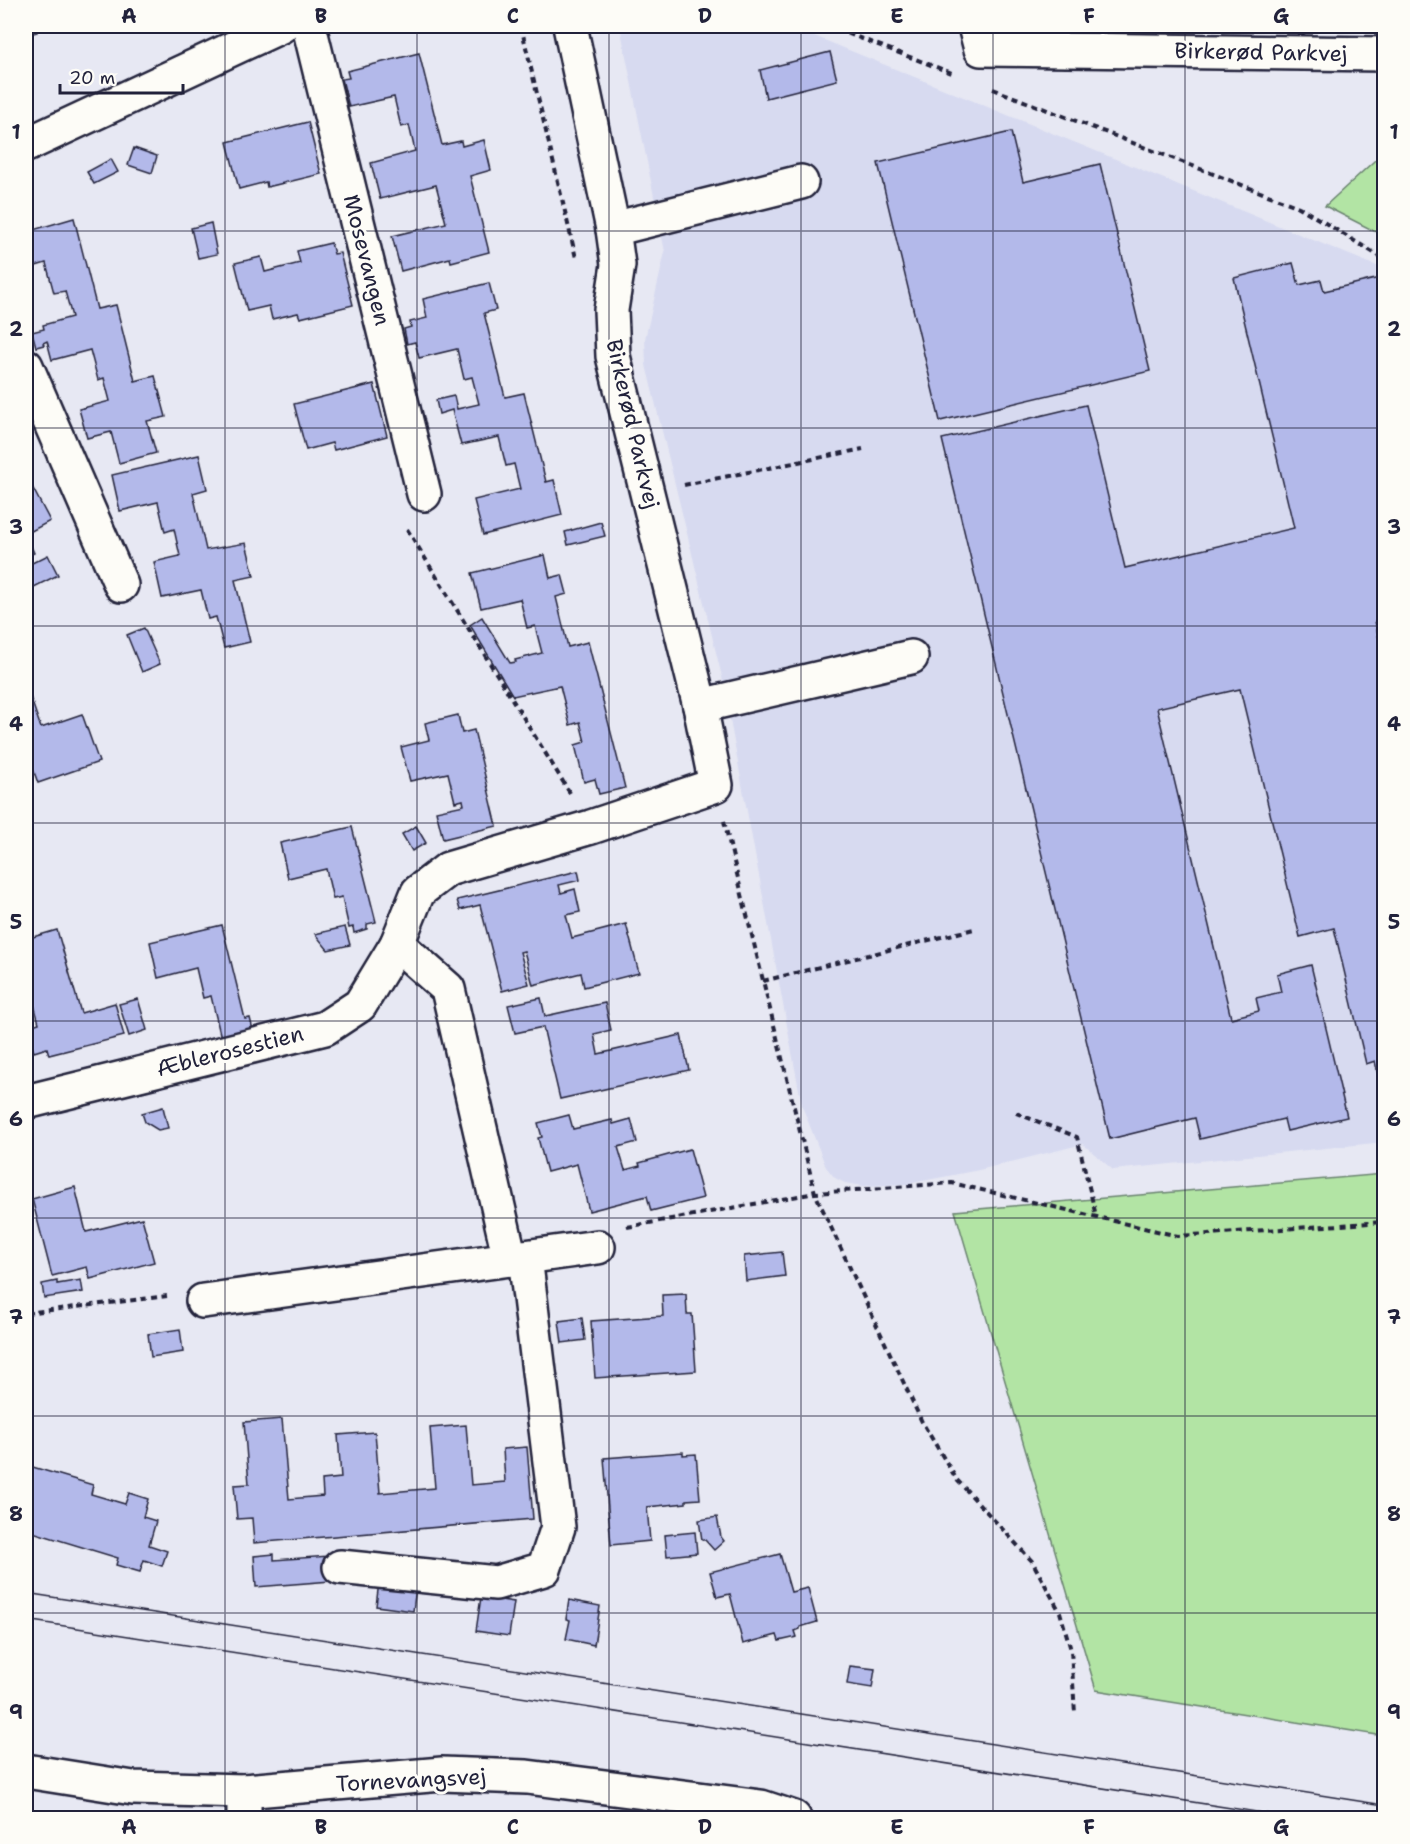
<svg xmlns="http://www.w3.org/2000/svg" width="1410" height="1844" viewBox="0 0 1410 1844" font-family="'Shantell Sans',sans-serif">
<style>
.built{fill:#d7daf0}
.green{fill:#b2e4a4;stroke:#6a8370;stroke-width:1.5}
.building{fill:#b3b9ea;stroke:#22223b;stroke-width:1.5}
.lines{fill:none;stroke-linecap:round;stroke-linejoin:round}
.minor-casing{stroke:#22223b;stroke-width:38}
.path{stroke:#22223b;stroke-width:4;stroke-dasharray:6 4.5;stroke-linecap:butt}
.minor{stroke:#fdfcf7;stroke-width:33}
.tram{stroke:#22223b;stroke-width:1.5}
.grid{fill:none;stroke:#22223b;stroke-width:1.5;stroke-opacity:0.55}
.labels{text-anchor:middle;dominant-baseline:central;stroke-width:6;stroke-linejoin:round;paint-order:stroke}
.street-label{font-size:22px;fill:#22223b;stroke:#fdfcf7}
.neatline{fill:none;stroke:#22223b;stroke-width:2}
.grid-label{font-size:20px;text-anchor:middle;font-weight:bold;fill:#22223b}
</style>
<rect width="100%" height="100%" fill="#e7e8f3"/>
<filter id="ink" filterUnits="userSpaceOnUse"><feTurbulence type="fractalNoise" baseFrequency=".0167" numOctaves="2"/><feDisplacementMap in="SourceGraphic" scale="12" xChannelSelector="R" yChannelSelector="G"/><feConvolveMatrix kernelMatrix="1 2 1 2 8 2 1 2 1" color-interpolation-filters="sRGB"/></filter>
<g filter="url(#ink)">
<path class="built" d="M620 26H790L1384 269V1142L1113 1170 1083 1144 979 1170 907 1184 864 1186 845 1183 835 1178 826 1167 802 1106 722 677 646 365 645 339 665 252Z"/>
<g class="green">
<path d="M1384 152V236L1325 206Z"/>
<path d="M1384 1174V1736L1096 1690 955 1211Z"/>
</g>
<g class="building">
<path d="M26 26H35L37 32 26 35Z"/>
<path d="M1101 26H1384V27Z"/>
<path d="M830 52 837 80 766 98 760 70Z"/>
<path d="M419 53 442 145 461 141 462 146 484 140 491 170 470 176 489 252 451 262 450 258 401 271 392 236 446 223 436 185 380 199 371 163 415 151 409 125 401 127 394 97 349 107 342 79 349 78 347 71Z"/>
<path d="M308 122 321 174 267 187 266 182 239 189 227 142Z"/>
<path d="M1011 132 1023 182 1100 164 1150 371 940 421 878 163Z"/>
<path d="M134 148 157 156 152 173 128 165Z"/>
<path d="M111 159 118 172 94 184 87 172Z"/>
<path d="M74 218 97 309 116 305 135 381 155 376 166 417 147 421 156 453 119 463 111 432 87 438 79 409 110 401 104 378 98 380 90 350 52 360 47 341 43 343 44 345 36 347 32 332 44 329 43 325 72 317 65 291 54 293 46 263 26 269V232Z"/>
<path d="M211 223 217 254 198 258 191 228Z"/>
<path d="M331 243 334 254 340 253 353 305 300 318 298 313 272 319 269 306 247 311 235 263 261 257 265 272 300 263 297 251Z"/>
<path d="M1293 263 1299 285 1321 280 1324 291 1384 277V619L1375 621 1384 662V1101L1375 1061 1366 1064 1334 928 1300 937 1240 689 1157 708 1231 1018 1259 1011 1256 998 1281 992 1277 974 1311 965 1347 1117 1287 1131 1284 1119 1200 1139 1195 1118 1110 1139 942 439 1086 405 1125 568 1294 528 1234 278Z"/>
<path d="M489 283 496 310 484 313 505 397 524 393 546 482 554 480 562 515 483 535 474 500 520 489 514 464 506 466 499 437 461 445 452 410 439 414 436 400 454 396 457 409 479 404 472 377 464 379 457 349 419 358 415 342 407 344 404 329 411 327 410 322 427 318 423 299Z"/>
<path d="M374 384 387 436 334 450 332 443 306 450 294 404Z"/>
<path d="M199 455 207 489 193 493 206 550 246 543 254 576 235 580 250 642 224 648 216 617 208 619 201 590 162 598 154 562 180 556 174 529 165 532 158 502 120 511 112 475Z"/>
<path d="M28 479 50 521 26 534V480Z"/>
<path d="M601 522 605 536 568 545 565 532Z"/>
<path d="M26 535 34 553 26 557Z"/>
<path d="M48 555 58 575 26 591V566Z"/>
<path d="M545 555 550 578 562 575 567 594 556 597 568 647 588 642 625 788 599 794 595 779 584 782 575 745 585 742 580 722 570 725 560 686 513 696 470 625 482 617 510 663 516 662 515 660 542 653 535 626 527 628 520 599 481 608 472 573Z"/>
<path d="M144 628 160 664 142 672 127 635Z"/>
<path d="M26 685 41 728 82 714 99 762 38 783 33 769 26 772Z"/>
<path d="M458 715 462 733 474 730 497 826 443 839 436 811 464 805 463 800 455 802 448 773 410 781 401 747 429 740 425 723Z"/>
<path d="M416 826 426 843 412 851 402 834Z"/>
<path d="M352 827 376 922 367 924V929L354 933 353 927 349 928 342 897 333 899 326 869 288 878 280 843Z"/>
<path d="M578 871 580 880 559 885 561 893 575 889 580 912 566 915 572 938 626 924 639 973 584 987 581 973 533 985 524 951 520 952 529 984 502 991 480 905 460 910 457 900Z"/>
<path d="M222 925 245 1019 250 1018 253 1030 221 1038 211 996 203 998 196 968 158 978 150 942Z"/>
<path d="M345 927 350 945 328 950 315 934Z"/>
<path d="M57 930 81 1013 115 1003 124 1036 49 1055 47 1048 34 1052 26 1027 39 1023 26 975V939Z"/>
<path d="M541 998 545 1016 605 1003 611 1030 594 1034 598 1054 681 1035 689 1070 560 1099 543 1027 515 1033 508 1005Z"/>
<path d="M138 999 147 1030 129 1036 119 1004Z"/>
<path d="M163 1107 168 1128 158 1130 145 1122 142 1113Z"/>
<path d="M569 1115 573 1129 612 1120 613 1124 631 1119 637 1142 618 1147 625 1170 640 1166 639 1163 690 1149 703 1198 651 1211 647 1196 589 1211 577 1164 547 1172 538 1138 542 1137 538 1123Z"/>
<path d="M75 1187 86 1232 142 1218 154 1262 90 1279 87 1267 52 1276 32 1199Z"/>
<path d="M782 1252 785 1276 746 1281 744 1256Z"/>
<path d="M81 1280 83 1292 44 1298 42 1284 57 1281V1284Z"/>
<path d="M686 1294 687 1314H692L696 1371 595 1378 591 1321 663 1316 662 1295Z"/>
<path d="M582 1318 585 1340 562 1343 559 1321Z"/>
<path d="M180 1329 183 1352 151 1357 148 1334Z"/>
<path d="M26 1363 30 1364 26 1379Z"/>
<path d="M282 1419 289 1499 323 1496 322 1480 341 1478 338 1435 375 1432 380 1493 435 1488 430 1428 466 1425 471 1485 505 1482 503 1449 527 1447 533 1519 254 1543 252 1518 237 1519 234 1485 249 1484 244 1422Z"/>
<path d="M683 1452V1455L696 1454 700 1499 686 1500V1503L647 1507 650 1541 611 1545 604 1458Z"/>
<path d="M26 1465 93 1485 91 1494 125 1504 129 1493 148 1499 143 1517 156 1521 149 1545 167 1551 162 1566 144 1560 140 1572 116 1565 118 1558 26 1530Z"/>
<path d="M717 1517 721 1537 724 1541 714 1550 705 1540H702L699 1520Z"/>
<path d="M695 1532 697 1553 667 1556 665 1535Z"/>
<path d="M274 1554V1560L329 1556 331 1581 256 1587 254 1556Z"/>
<path d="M780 1554 791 1592 808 1588 817 1622 800 1627V1629L795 1631 797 1637 779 1641 777 1635 743 1644 730 1594 717 1597 710 1572Z"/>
<path d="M379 1582 416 1587 413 1611 376 1606Z"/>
<path d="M481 1597 514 1602 509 1636 476 1631Z"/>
<path d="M569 1600 600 1606 594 1645 566 1639 570 1620 566 1619Z"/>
<path d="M850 1666 875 1669 872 1688 847 1684Z"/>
</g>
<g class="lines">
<defs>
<g id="minor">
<path d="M309 26 424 494"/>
<path d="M975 26 981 49 1384 54"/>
<path d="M26 145 281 26"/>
<path d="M613 229 801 182"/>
<path d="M26 366 121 585"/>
<path d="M700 706 911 657"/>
<path d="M397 944 448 989 510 1259"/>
<path d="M26 1102 325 1028 360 1005 397 944 418 892 448 869 591 827 716 785 700 706 613 356 611 310 618 265 613 229 570 26"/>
<path d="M203 1301 598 1247"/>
<path d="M340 1567 496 1583 544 1569 558 1527 525 1257"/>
<path d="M26 1771 133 1788 244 1791 442 1774 527 1777 761 1807 794 1818"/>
<path d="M244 1818V1791"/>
</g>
</defs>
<use href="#minor" class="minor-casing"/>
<g class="path">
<path d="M521 26 576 258"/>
<path d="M828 26 952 73"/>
<path d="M993 89 1299 207 1384 259"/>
<path d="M684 485 863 449"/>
<path d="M407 529 570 793"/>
<path d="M724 821 815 1193 922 1422 957 1480 1032 1561 1060 1612 1071 1650 1075 1714"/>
<path d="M763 981 974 929"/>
<path d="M1016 1113 1077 1137 1096 1216"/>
<path d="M627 1227 815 1193 952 1183 1178 1236 1384 1222"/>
<path d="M26 1313 167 1296"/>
</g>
<use href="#minor" class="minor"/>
<g class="tram">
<path d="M26 1593 1384 1805"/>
<path d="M26 1620 1295 1818"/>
</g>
</g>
</g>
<path class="grid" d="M225 26V1818M417 26V1818M609 26V1818M801 26V1818M993 26V1818M1185 26V1818M26 231H1384M26 428H1384M26 626H1384M26 823H1384M26 1021H1384M26 1218H1384M26 1416H1384M26 1613H1384"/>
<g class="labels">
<g class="street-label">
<text transform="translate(1261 52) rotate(1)">Birkerød Parkvej</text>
<text transform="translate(367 260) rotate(76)">Mosevangen</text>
<text transform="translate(633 424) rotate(77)">Birkerød Parkvej</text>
<text transform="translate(230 1051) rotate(-14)">Æblerosestien</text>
<text transform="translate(411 1780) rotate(-3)">Tornevangsvej</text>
</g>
</g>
<rect width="1410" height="1844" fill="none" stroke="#fdfcf7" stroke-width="66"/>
<path d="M60 84v9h123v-9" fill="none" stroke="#22223b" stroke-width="3"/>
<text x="69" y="84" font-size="18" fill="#22223b" stroke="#fdfcf7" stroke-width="4.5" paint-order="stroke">20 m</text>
<rect x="33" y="33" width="1344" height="1778" class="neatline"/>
<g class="grid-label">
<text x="129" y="23">A</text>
<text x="321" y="23">B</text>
<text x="513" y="23">C</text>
<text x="705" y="23">D</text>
<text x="897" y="23">E</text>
<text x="1089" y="23">F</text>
<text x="1281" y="23">G</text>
<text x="16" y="139">1</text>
<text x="1394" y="139">1</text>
<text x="16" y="336">2</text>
<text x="1394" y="336">2</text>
<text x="16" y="534">3</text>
<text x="1394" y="534">3</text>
<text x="16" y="731">4</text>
<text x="1394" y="731">4</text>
<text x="16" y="929">5</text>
<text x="1394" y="929">5</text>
<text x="16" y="1126">6</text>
<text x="1394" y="1126">6</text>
<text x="16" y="1324">7</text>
<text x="1394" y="1324">7</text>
<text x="16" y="1521">8</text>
<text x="1394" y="1521">8</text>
<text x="16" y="1719">9</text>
<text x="1394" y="1719">9</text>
<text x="129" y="1834">A</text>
<text x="321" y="1834">B</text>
<text x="513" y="1834">C</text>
<text x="705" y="1834">D</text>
<text x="897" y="1834">E</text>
<text x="1089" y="1834">F</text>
<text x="1281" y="1834">G</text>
</g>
</svg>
